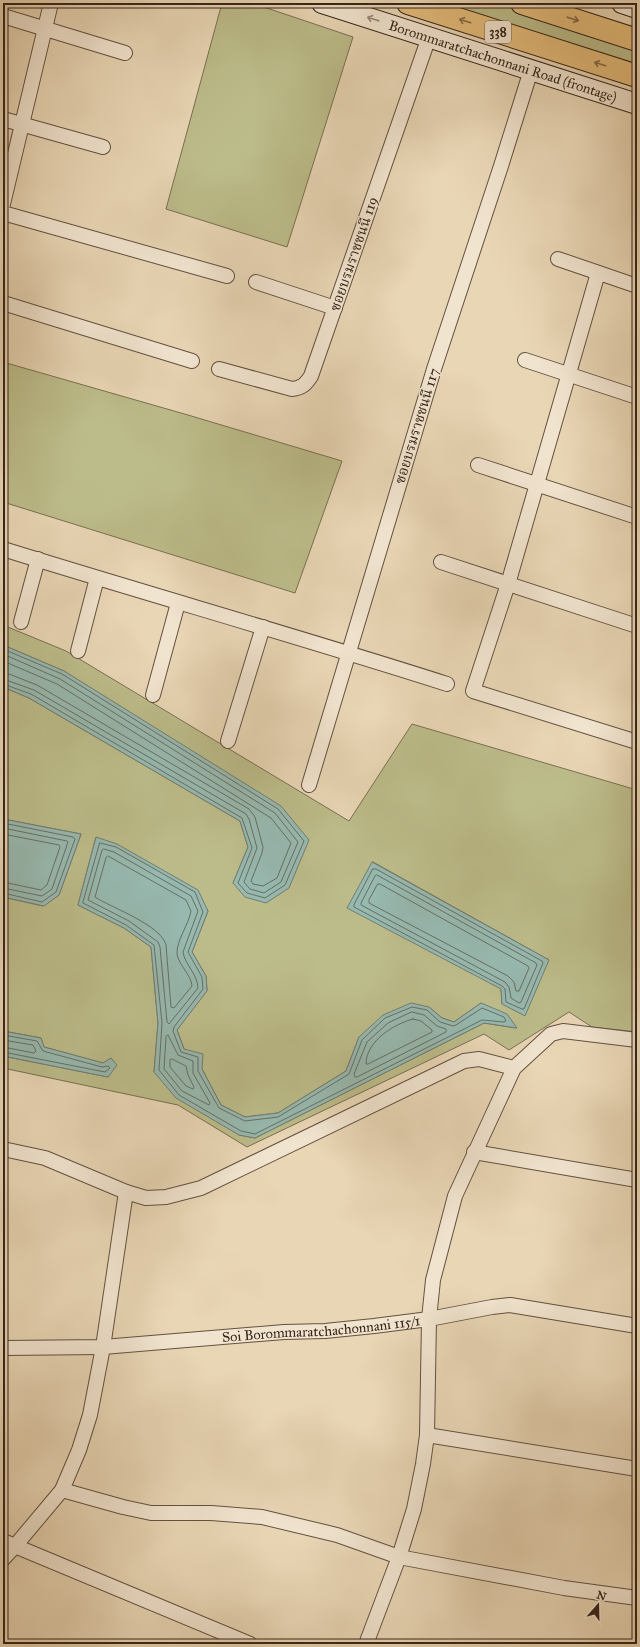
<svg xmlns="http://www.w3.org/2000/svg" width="640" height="1647" viewBox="0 0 640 1647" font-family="'IM FELL Great Primer','Noto Serif Thai',serif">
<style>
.green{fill:#bcbc8a;stroke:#797052;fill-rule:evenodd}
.water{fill:#97b9b0;stroke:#707e74}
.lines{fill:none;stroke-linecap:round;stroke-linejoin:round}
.shore{stroke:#666f64;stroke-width:1}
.minor-casing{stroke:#635140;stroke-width:16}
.secondary-casing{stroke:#362519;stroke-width:22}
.trunk-casing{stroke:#362519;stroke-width:24}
.minor{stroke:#f1e4cf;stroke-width:14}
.secondary{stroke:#f1e4cf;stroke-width:20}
.trunk{stroke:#e4bb7a;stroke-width:22}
.oneway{stroke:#948474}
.oneway2{stroke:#846845}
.labels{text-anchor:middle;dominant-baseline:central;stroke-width:3;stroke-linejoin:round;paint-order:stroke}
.shield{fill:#f1e4cf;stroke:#6e5e50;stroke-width:1}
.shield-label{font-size:13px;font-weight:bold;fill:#362519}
.street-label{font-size:14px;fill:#362519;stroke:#f1e4cf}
</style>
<rect width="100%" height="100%" fill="#e9d6b5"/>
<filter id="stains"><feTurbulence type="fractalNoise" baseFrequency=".005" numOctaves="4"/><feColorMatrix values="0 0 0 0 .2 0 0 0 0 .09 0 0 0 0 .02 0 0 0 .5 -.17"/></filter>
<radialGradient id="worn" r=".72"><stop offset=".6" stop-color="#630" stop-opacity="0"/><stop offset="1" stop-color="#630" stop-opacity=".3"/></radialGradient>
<g class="green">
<path d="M222 3H252L353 37 287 247 166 209Z"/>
<path d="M442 3H496L637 48V66Z"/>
<path d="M3 362 188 415 342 461 295 593 3 502Z"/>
<path d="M3 625 66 651 349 821 412 724 637 790V1032L592 1027 569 1012 509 1050 484 1034 247 1147 178 1105 3 1068V1056L108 1077 111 1059 103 1063 44 1047 41 1038 3 1031V897L43 906 59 895 81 834 3 819V687L29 698 240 821 248 847 233 883 309 840 64 671 3 645ZM96 837 208 911 192 952 206 976 207 990 177 1030 184 1049 202 1069 221 1105 245 1117 278 1113 346 1071 359 1037 429 1007 442 1018 454 1022 481 1003 516 1028 484 1023 255 1138 239 1135 154 1072 158 1023 151 947 124 928 78 905ZM372 862H373L549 960 502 1004 501 989Z"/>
</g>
<g class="water">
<path d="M3 645 64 671 281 806 309 840 289 888 266 903 245 897 233 883 248 847 240 821 29 698 3 687Z"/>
<path d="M3 819 81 834 59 895 44 906 3 897Z"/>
<path d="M96 837 117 844 198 890 208 911 192 952 206 976 207 991 177 1030 184 1049 203 1054 202 1069 221 1105 245 1117 278 1113 346 1071 359 1037 383 1015 411 1003 429 1007 442 1018 454 1022 481 1003 507 1014 517 1028 484 1023 255 1138 239 1135 176 1098 154 1072 158 1023 151 947 124 928 78 905Z"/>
<path d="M372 862 549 960 525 1016 502 1004 501 989 347 908Z"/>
<path d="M3 1031 41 1038 44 1047 103 1063 111 1058 117 1065 108 1077 3 1056Z"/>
</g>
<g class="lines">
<g class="shore">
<path d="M3 649 62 674 278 809 304 841 285 885 265 898 247 893 238 883 252 848 242 818 31 694 3 684"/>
<path d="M3 654 60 679 275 813 298 842 281 882 264 893 250 889 244 882 257 848 249 819 246 814 34 690 3 679"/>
<path d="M3 661 57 684 271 818 291 843 277 878 263 886 253 884 251 881 262 853 263 847 255 817 249 809 37 685 9 674 3 673"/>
<path d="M3 823 73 837 75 839 56 892 42 902 3 893"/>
<path d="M3 828 67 841 68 842 52 889 42 896 3 888"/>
<path d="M3 834 59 845 60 847 47 885 41 890 3 882"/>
<path d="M100 843 116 847 195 892 203 912 188 952 202 977 203 989 174 1027 173 1031 181 1052 198 1057V1071L219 1108 245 1121 278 1117 349 1074 362 1040 385 1018 412 1007 427 1010 440 1022 453 1026 456 1025 482 1008 504 1017 506 1021 504 1022 482 1020 255 1134 241 1131 179 1095 159 1070 162 1023 154 945 126 925 83 903Z"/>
<path d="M104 849 114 852 191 896 198 911 183 952C185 965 197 973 198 988L169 1024 167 1022 160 947 158 942 129 921 88 900 102 850Z"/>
<path d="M108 856 186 900 191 911C189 924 176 941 177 954 179 966 191 974 192 986L174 1008 171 1007 166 945C161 925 112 908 95 897L106 858Z"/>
<path d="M373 869H376L542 961 543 963 524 1009H522L506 1002 505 989 502 986 354 907V905Z"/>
<path d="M377 875 536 963 537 965 521 1002 519 1003 511 998 509 987 505 982 361 905V903L375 876Z"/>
<path d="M378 884H380L528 966 529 968 519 991H516L514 982 508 976 369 903V900Z"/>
<path d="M412 1012 424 1015 437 1026 446 1029V1032L357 1077H355L354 1074 367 1042 388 1023Z"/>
<path d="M413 1019 421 1021 432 1030V1032L368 1064H366C366 1041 394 1024 413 1019Z"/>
<path d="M3 1035 37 1041 43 1051 102 1067 108 1066 110 1068 105 1072 3 1052"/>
<path d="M168 1035 178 1055 193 1061V1073L210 1103 209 1105 182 1091 164 1069 166 1037Z"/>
<path d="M3 1040 33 1045 36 1051 34 1053 3 1047"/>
<path d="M172 1059 186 1066 188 1075 194 1087 193 1089 186 1086 170 1067V1060Z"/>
</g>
<defs>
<g id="minor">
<path d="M3 16 125 53"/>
<path d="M3 119 103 147"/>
<path d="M3 204 51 3"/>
<path d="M3 213 227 276"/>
<path d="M558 259 637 286"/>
<path d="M598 273 508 584 473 691 637 742"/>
<path d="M256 282 335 308"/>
<path d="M3 303 192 361"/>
<path d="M525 360 637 397"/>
<path d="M219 369 292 389C302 388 306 384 311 376L429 37"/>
<path d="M478 465 637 517"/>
<path d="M3 549C151 595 300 637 447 684"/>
<path d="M441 562 637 626"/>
<path d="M21 622 38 559"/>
<path d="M78 651 97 578"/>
<path d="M153 695 178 603"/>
<path d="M228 741 263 627"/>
<path d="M309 785 434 369 501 166 531 70"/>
<path d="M3 1149 45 1158 126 1192 146 1198 166 1197 201 1188 464 1061 479 1059 514 1068"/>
<path d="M474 1152 637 1180"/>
<path id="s1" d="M3 1348 103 1347 284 1332 325 1331 374 1326 429 1319 492 1307 510 1305 637 1326"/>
<path d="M427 1435 637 1469"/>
<path d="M62 1490 123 1507 151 1513H211L262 1517 337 1535 399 1557 564 1588 637 1598"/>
<path d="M3 1541 250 1644"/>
<path d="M3 1559 15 1546 62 1490 79 1450 90 1415 103 1347 126 1192"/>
<path d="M366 1644 399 1557 414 1509 423 1464 427 1435 429 1319 433 1280 455 1196 514 1068 551 1034 563 1031 637 1040"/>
</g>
<g id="secondary">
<path id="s2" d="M322 3 637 104"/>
<path d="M622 3 637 8"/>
</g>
<g id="trunk">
<path d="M408 3 637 76"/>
<path d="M522 3 637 40"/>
</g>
</defs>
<use href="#minor" class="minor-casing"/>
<use href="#secondary" class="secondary-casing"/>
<use href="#trunk" class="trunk-casing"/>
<use href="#minor" class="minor"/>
<use href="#secondary" class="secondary"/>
<use href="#trunk" class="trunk"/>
</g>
<defs><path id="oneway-shaft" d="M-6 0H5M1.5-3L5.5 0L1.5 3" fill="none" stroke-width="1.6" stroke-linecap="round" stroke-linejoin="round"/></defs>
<use class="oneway" href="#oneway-shaft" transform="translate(373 19) rotate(-162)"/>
<g class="oneway2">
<use href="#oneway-shaft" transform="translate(573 19) rotate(18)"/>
<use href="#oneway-shaft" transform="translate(465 21) rotate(-162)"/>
<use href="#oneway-shaft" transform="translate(600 64) rotate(-163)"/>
</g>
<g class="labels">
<rect class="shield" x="485" y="21" width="26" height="22" rx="3"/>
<g class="shield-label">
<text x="498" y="32">338</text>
</g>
<g class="street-label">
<text stroke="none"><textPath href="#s2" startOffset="190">Borommaratchachonnani Road (frontage)</textPath></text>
<text transform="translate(354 254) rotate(-71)">ซอยบรมราชชนนี 119</text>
<text transform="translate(417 426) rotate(-73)">ซอยบรมราชชนนี 117</text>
<text stroke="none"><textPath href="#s1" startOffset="319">Soi Borommaratchachonnani 115/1</textPath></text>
</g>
</g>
<rect width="640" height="1647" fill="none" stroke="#e9d6b5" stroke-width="16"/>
<rect x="4" y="4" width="632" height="1639" fill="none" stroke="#362519" stroke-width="2"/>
<rect x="8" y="8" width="624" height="1631" fill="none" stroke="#362519"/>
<g transform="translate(598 1605) rotate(20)" stroke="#f1e4cf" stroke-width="3" paint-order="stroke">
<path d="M0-3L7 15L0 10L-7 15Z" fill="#362519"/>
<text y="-6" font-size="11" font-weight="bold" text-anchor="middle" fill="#362519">N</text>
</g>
<rect width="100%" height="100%" filter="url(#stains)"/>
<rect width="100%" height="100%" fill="url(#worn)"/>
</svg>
